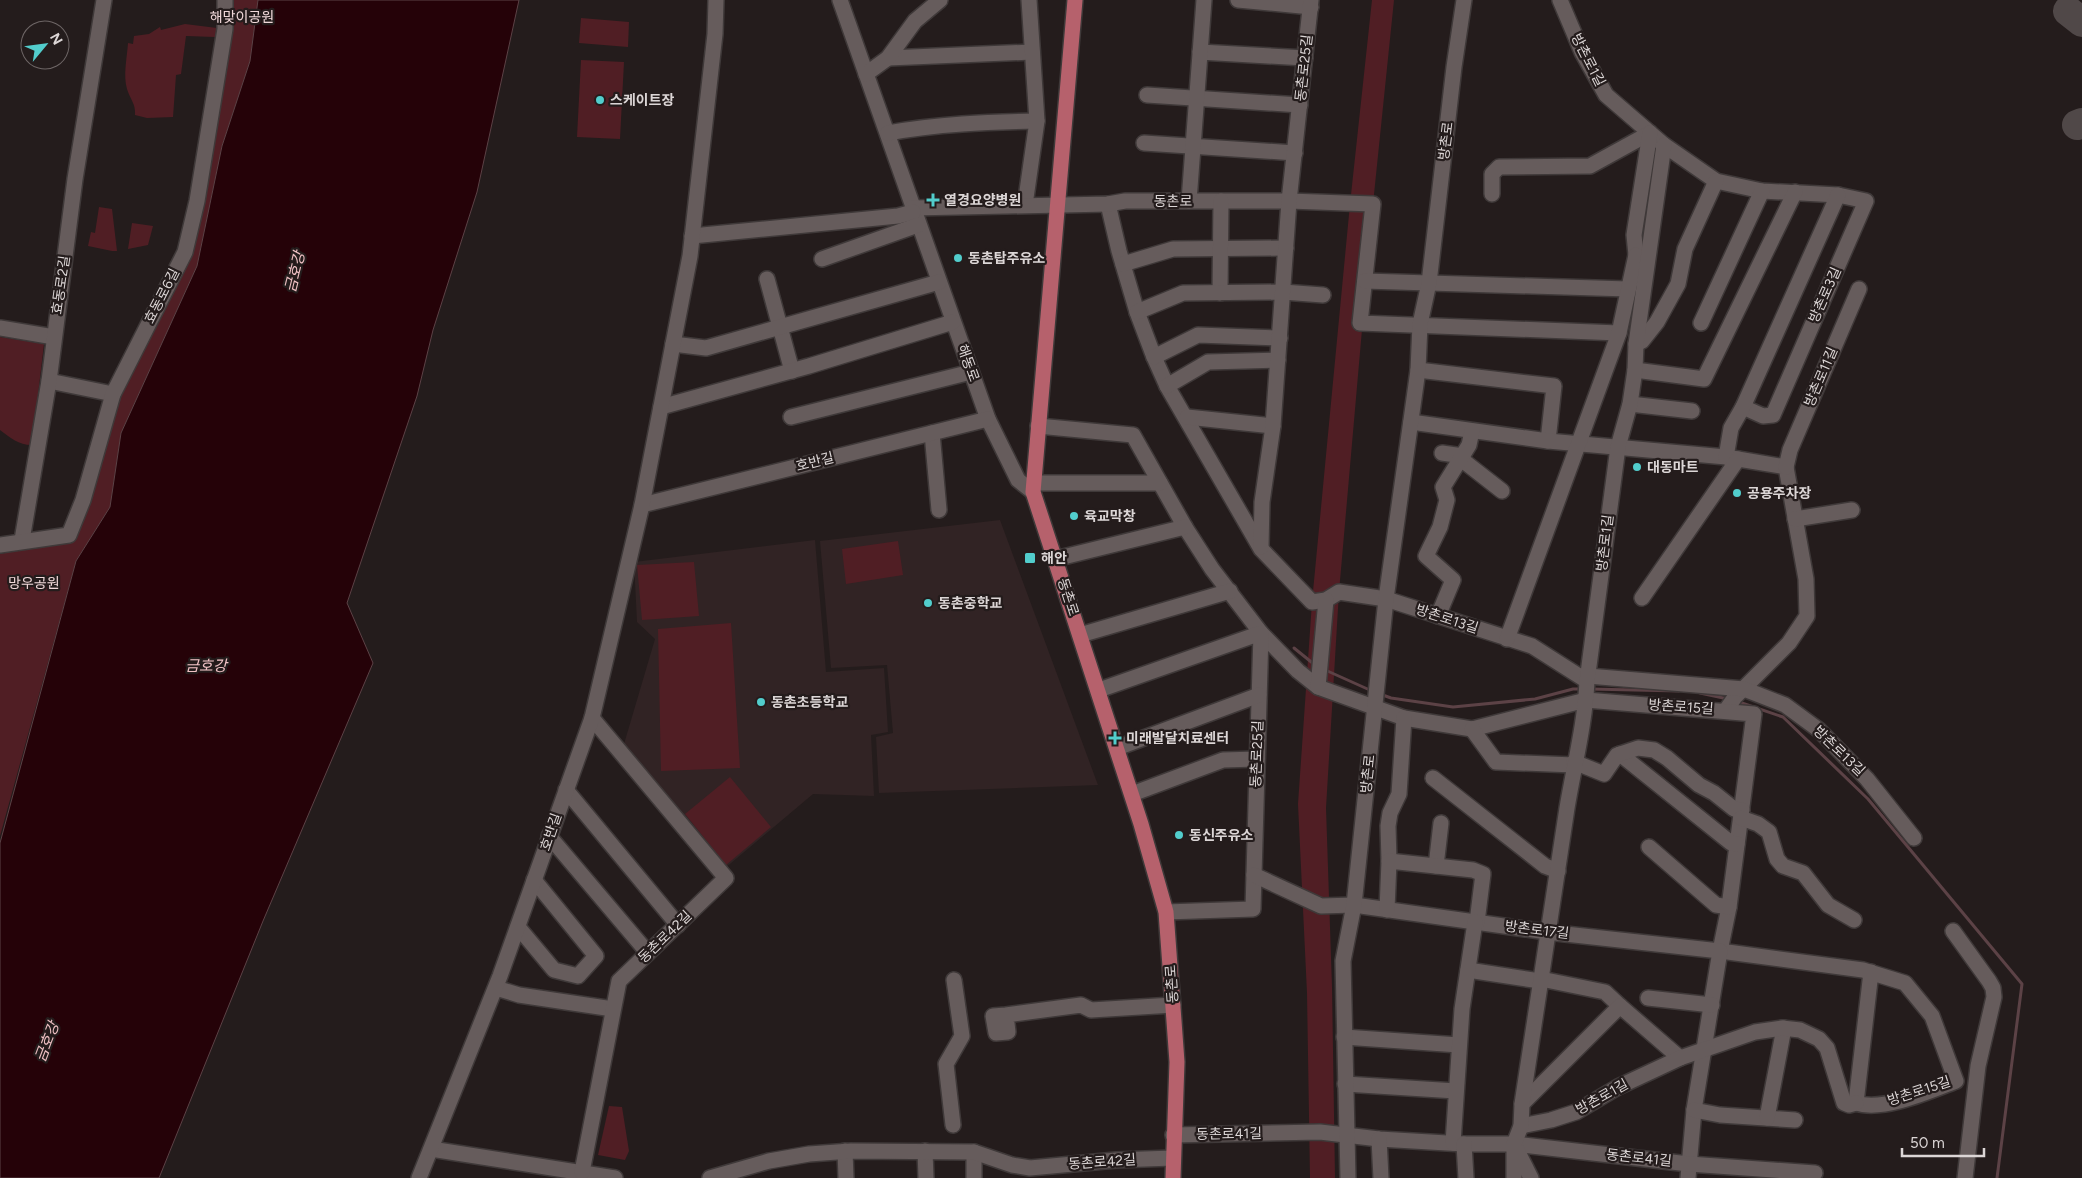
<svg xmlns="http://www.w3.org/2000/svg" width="2082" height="1178" viewBox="0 0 2082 1178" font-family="Figtree,'Noto Sans KR',sans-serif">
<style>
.built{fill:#312324}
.green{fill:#501e24}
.water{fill:#250208;stroke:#5c4246}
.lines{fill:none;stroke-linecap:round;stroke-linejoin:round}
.stream{stroke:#5c4246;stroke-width:3}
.taxiway{stroke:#504848;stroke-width:30}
.minor-casing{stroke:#3f3939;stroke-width:18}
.major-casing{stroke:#3f3939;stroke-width:18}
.minor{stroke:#665c5c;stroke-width:15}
.major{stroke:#b6616c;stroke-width:15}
.poi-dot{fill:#52cdcc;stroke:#241c1c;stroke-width:2}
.labels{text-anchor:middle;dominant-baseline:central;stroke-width:4.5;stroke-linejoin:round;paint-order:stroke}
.park-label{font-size:14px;fill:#f0d8d9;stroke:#241c1c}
.street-label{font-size:14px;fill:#dcd6d6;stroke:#241c1c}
.poi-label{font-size:14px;font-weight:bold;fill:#dcd6d6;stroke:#241c1c;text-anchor:start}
.water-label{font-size:15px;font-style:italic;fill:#f1c2c5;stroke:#241c1c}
</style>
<rect width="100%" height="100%" fill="#241c1c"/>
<g class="built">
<path d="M1000 520 1098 785 879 793 876 737 893 733 887 665 831 668 820 541Z"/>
<path d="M815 540 826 672 884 668 888 732 871 735 874 796 813 794 724 869 624 744 655 639 637 622 634 562Z"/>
</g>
<g class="green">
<path d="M227 0H258L250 61 222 146 197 266 121 433 110 507 76 561 0 836V554L72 540 113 394 189 254Z"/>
<path d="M1372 0H1394L1373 204 1339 592 1326 808 1332 987 1335 1178H1310L1307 993 1298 804 1312 602 1350 204Z"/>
<path d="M581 18 629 22 628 47 579 43Z"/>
<path d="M185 24 217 28 215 37 186 36 181 74 176 75 173 117 147 118 135 115C136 104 130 99 127 89 123 75 127 58 128 43L133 44 134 36 149 34 160 27 161 30Z"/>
<path d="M581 60 624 62 620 139 577 137Z"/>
<path d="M99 207 112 209 117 251H112L88 246 91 232 95 233Z"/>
<path d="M132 223 153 226 148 245 128 249Z"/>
<path d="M0 337 44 344 32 445C18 445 11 438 0 430Z"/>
<path d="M898 541 903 575 846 584 842 549Z"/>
<path d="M694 562 699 616 642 620 637 565Z"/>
<path d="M731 623 740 768 661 771 658 629Z"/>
<path d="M730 777 771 827 726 865 685 814Z"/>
<path d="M609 1106 622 1107 629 1151 625 1160 598 1155Z"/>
</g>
<path class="water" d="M258 0H519L477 192 433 330 417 396 347 603 373 663 263 921 159 1178H0V843L76 561 110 507 121 433 197 266 222 146 250 61Z"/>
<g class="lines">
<g class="stream">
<path d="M1294 648 1315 665"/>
<path d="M1323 669 1372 691"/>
<path d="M1590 689 1679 691"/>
<path d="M1700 693 1728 699"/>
<path d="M1380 694 1391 698 1453 707 1535 699 1573 689H1581"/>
<path d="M1739 702 1783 717 1868 799 2022 984 1997 1178"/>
</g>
<g class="taxiway">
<path d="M2068 11 2082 22"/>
<path d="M2077 125 2082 123"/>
</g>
<defs>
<g id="minor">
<path d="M840 0 988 419 1018 480 1033 492"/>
<path d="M1238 0 1311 7"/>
<path d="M1560 0 1582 52 1606 95 1664 145 1716 181 1762 191 1838 195 1866 201 1773 415 1763 416 1743 407"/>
<path d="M1200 52 1305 58"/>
<path d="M888 58 1032 52"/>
<path d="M866 74 888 58 915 21 940 0"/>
<path d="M1147 95 1300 105"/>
<path d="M888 133C937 124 987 122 1037 121"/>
<path d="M1144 143 1295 153"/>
<path d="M1492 194V174L1499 167 1590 166 1650 133"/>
<path d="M1189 201 1204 0"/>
<path d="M1108 204 1119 251 1137 312 1154 357 1167 386 1261 549 1312 602 1326 600 1339 592 1386 599 1532 646 1587 681"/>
<path d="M1025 205 1037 121 1029 0"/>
<path d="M912 208 1108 204 1125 201H1289L1373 204 1360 323 1619 333"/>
<path d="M692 236 898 216 913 212"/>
<path d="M1643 257 1636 255 1634 235 1650 133"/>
<path d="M822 259 918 225"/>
<path d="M1123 264 1173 249 1286 248"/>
<path d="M767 279 792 371"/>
<path d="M1365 281 1628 289"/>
<path d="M1220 293 1221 201"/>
<path d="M1137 312 1183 293 1283 292 1323 295"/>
<path d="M1701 323 1762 191"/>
<path d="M0 328 54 337"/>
<path d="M673 344 706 348 939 282"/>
<path d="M1636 344 1642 341 1657 322 1678 284 1685 249 1716 181"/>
<path d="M1154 357 1198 335 1280 338"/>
<path d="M1418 370 1554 386 1548 441"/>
<path d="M1635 370 1704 379 1795 192"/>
<path d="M49 381 113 394"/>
<path d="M1167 386 1208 362 1278 360"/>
<path d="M1630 404 1692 411"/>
<path d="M661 407 809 366 953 322"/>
<path d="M791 417 971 372"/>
<path d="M1187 417 1273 426"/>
<path d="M1411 422 1548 441 1726 457 1786 467 1806 579 1807 616 1789 643 1735 697 1726 710"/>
<path d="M1038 426 1133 435 1185 527 1212 569 1261 633 1298 671 1318 687 1404 718 1472 729 1586 700 1754 714 1729 907 1720 951 1863 970 1905 983 1932 1016 1956 1081C1930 1091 1883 1112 1856 1103L1871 972"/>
<path d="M932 433 939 510"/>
<path d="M1442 453 1463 456"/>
<path d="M1726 457 1731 428 1743 407 1838 195"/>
<path d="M1461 459 1502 491"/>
<path d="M1786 467 1790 450 1859 289"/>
<path d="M1033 483H1160"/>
<path d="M642 505 988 419"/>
<path d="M1795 519 1852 510"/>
<path d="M22 540 49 381 75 179 104 0"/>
<path d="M0 545 69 535 83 500 113 394 185 252 197 201 225 29V0"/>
<path d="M1261 547 1262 502 1273 426 1289 201 1311 0"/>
<path d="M1055 559 1185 527"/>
<path d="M1642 598 1738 459"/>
<path d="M1438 616 1453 580 1426 556 1440 527 1447 500 1443 487 1469 445 1472 431"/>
<path d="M1080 635 1230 591"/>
<path d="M1507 639 1619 333 1636 255"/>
<path d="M1588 676 1744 689 1785 705 1819 730 1867 779 1914 838"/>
<path d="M1318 687 1326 600"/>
<path d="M1099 690 1261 633 1253 909 1166 912"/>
<path d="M1472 729 1496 762 1574 765"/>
<path d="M1117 748 1259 695"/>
<path d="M1620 754 1731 843 1737 844"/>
<path d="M1574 762 1604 774 1617 755 1638 748 1654 750 1667 758 1699 785 1714 793 1734 809 1742 810"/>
<path d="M1433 778 1545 866 1558 871"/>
<path d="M566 790 678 925"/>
<path d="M1132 794 1223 760 1257 759"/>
<path d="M1741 818 1758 824 1769 832 1777 859 1783 866 1803 873 1828 905 1854 920"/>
<path d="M549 836 648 953"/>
<path d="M1649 847 1716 905 1729 907"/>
<path d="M1389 861 1388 826 1390 813 1399 794 1404 718"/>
<path d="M1436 866 1441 823"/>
<path d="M1254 875 1321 906 1354 905 1547 932 1720 951 1694 1110 1688 1178"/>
<path d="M1387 910 1389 861 1473 870 1483 874 1477 922"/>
<path d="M518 927 554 970 578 976 596 956 534 880"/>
<path d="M1953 931 1989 981 1993 988 1994 997 1978 1066 1965 1178"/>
<path d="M1468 970 1540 981"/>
<path d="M1541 979 1605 992 1620 1006"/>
<path d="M496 988 519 995 613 1009"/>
<path d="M1648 998 1712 1005"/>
<path d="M1006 1015 993 1016 996 1033 1008 1032 1006 1015 1081 1005 1091 1010 1173 1005"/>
<path d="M1344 1037 1459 1045"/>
<path d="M1345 1084 1456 1091"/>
<path d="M1522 1104 1620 1006 1680 1058"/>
<path d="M1694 1110 1720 1115 1795 1120"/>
<path d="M1767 1118 1784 1028"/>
<path d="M953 1125 946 1064 962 1036 954 980"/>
<path d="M1521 1126 1551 1120 1576 1112 1618 1087 1680 1058 1755 1032 1782 1028 1800 1030 1819 1039 1827 1048 1844 1103 1849 1105 1856 1103"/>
<path d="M1173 1135 1320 1132 1379 1139 1464 1144H1514L1689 1164 1815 1173"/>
<path d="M1379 1139 1381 1178"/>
<path d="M1453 1143 1462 1009 1475 922"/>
<path d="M1464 1144 1466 1178"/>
<path d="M1516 1148 1531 1178"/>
<path d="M431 1149 615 1178"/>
<path d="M845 1151 846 1178"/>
<path d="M925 1151 926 1178"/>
<path d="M974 1152V1178"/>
<path d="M582 1172 619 981 726 878 592 718"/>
<path d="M419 1178 500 976 592 718 642 505 690 256 715 34 716 0"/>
<path d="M710 1178 769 1161 809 1154 851 1151 974 1152 1012 1165 1030 1168 1116 1160 1173 1158"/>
<path d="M1348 1178 1343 961 1354 905 1386 599 1418 370 1420 324 1429 283 1454 67 1464 0"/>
<path d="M1514 1178V1144L1521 1126 1522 1104C1537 1005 1552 907 1567 808 1574 766 1585 724 1587 681L1618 447 1630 404 1635 370 1636 344 1664 145"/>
</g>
<path id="major" d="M1075 0 1033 492 1141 824 1166 912 1177 1062 1173 1178"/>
</defs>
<use href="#minor" class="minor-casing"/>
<use href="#major" class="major-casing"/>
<use href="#minor" class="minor"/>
<use href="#major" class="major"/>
</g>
<g class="poi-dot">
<circle cx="600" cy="100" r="5"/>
<path d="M930.5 192.5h5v5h5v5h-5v5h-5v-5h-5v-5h5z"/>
<circle cx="958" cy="258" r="5"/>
<circle cx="1637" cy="467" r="5"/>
<circle cx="1737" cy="493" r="5"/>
<circle cx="1074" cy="516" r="5"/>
<rect x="1024" y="552" width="12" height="12" rx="2.5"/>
<circle cx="928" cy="603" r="5"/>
<circle cx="761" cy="702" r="5"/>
<path d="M1112.5 730.5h5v5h5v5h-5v5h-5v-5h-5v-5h5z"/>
<circle cx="1179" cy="835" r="5"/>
</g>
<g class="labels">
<g class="park-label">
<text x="242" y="17">해맞이공원</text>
<text x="34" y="583">망우공원</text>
</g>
<g class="street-label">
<text transform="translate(1588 60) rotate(63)">방촌로1길</text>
<text transform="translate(1304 68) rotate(-84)">동촌로25길</text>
<text transform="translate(1446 141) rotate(-83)">방촌로</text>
<text x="1173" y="201">동촌로</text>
<text transform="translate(61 285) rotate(-82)">효동로2길</text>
<text transform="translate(1825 295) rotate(-66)">방촌로3길</text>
<text transform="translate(162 296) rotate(-63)">효동로6길</text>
<text transform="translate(968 363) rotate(70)">해동로</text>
<text transform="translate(1821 377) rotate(-67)">방촌로11길</text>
<text transform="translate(815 462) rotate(-14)">호반길</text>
<text transform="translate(1605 543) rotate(-83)">방촌로1길</text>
<text transform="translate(1068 597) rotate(72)">동촌로</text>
<text transform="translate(1447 619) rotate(18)">방촌로13길</text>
<text transform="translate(1681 707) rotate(4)">방촌로15길</text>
<text transform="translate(1839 751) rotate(44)">방촌로13길</text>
<text transform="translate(1257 754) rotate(-88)">동촌로25길</text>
<text transform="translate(1368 774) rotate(-84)">방촌로</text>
<text transform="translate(551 832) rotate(-71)">호반길</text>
<text transform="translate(1537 930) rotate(7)">방촌로17길</text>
<text transform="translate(665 937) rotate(-44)">동촌로42길</text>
<text transform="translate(1172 984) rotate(-94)">동촌로</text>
<text transform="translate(1919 1091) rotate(-18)">방촌로15길</text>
<text transform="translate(1602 1097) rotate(-29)">방촌로1길</text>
<text transform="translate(1229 1134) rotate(-1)">동촌로41길</text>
<text transform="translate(1639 1158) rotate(6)">동촌로41길</text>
<text transform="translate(1102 1162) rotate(-4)">동촌로42길</text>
</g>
<g class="poi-label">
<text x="610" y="100">스케이트장</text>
<text x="944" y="200">열경요양병원</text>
<text x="968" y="258">동촌탑주유소</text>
<text x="1647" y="467">대동마트</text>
<text x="1747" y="493">공용주차장</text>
<text x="1084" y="516">육교막창</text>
<text x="1041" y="558">해안</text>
<text x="938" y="603">동촌중학교</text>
<text x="771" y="702">동촌초등학교</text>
<text x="1126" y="738">미래발달치료센터</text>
<text x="1189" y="835">동신주유소</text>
</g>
<g class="water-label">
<text transform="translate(295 272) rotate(-76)">금호강</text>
<text x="206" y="666">금호강</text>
<text transform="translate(47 1042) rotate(-69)">금호강</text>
</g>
</g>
<g transform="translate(45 45) rotate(61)"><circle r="24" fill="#241c1c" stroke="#6e6666"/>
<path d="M0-4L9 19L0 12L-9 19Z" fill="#52cdcc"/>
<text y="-8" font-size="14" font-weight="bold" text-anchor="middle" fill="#dcd6d6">N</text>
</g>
<path d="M1902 1148v8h82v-8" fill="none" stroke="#dcd6d6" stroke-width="2.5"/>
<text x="1910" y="1148" font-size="15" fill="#dcd6d6" stroke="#241c1c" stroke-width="4" paint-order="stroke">50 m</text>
</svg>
